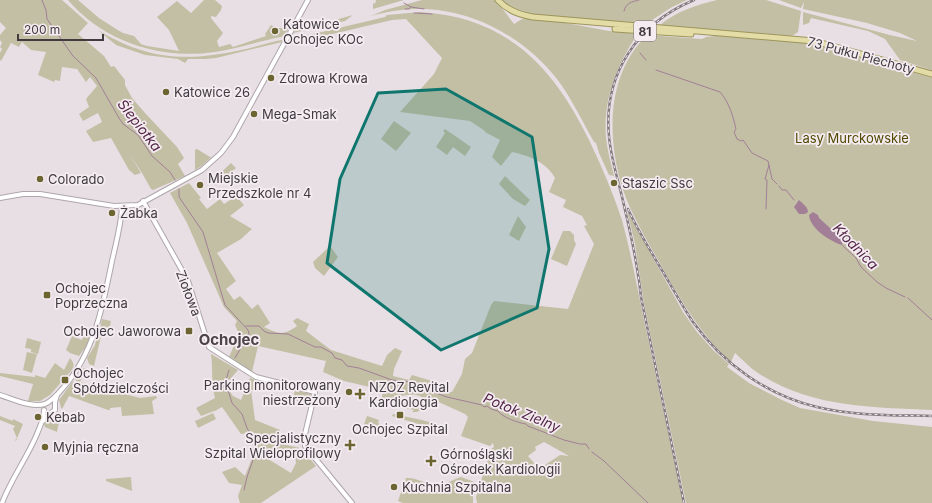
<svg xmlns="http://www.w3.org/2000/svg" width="932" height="503" viewBox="0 0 932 503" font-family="Inter,sans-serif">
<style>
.green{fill:#c2bfa5;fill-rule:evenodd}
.water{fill:#a27f96}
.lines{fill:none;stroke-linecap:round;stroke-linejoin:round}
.stream{stroke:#a27f96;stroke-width:1}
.tertiary-casing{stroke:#aea6ab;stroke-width:6}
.primary-casing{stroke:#9d955b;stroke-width:7}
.tertiary{stroke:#fff;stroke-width:4}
.primary{stroke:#e3dca6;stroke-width:5}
.rail-casing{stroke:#827c7f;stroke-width:2.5}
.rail{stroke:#f5ecf2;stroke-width:1;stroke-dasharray:3;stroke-linecap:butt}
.marked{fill:#0f766e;fill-opacity:0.2;stroke:#0f766e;stroke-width:3;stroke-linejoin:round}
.poi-dot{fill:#6c6532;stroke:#f5ecf2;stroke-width:1.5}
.labels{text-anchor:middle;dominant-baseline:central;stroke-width:3.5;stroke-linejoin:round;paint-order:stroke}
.shield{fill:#f5ecf2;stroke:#767074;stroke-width:1}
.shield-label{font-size:12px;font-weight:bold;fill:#3f3b3e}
.poi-label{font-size:13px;fill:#3f3b3e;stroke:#f5ecf2;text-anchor:start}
.street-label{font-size:13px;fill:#3f3b3e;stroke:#f5ecf2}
.park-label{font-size:13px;fill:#514901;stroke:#f5ecf2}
.water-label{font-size:14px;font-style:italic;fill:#542647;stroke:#f5ecf2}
.quarter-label{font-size:15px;font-weight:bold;fill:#4b4448;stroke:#f5ecf2}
</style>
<rect width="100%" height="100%" fill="#e8dfe4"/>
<g class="green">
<path d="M0 0H62L88 23 78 34 104 56 111 67 114 66 125 80V85L132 98 145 113 177 147 184 158 178 164 185 176 153 190 151 189 142 173 130 155 141 173 135 175 129 170 111 138 93 142 86 131 102 122 98 113 83 121 79 114 89 107 86 99 97 86 90 77 86 82 77 69 62 67 60 81 55 80 54 82 38 75 46 52 31 50 22 42 19 47 11 43 1 61 0 60V53L2 49 0 47 2 43 0 40V35L6 28 0 22Z"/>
<path d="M68 0H78L99 18 116 29 123 33 134 36 141 44 147 46 179 51 169 30 157 17 177 1 191 13 204 0H215L222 6 221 10 216 17 211 16V18L223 33 217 41 219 47 230 44 233 47 266 36 265 34 271 25 277 28H287L288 29 285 36 281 37C259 41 237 49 215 52 161 60 104 42 68 0Z"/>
<path d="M376 0H404L373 9V3L375 4Z"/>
<path d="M422 0H496L514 24 522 19 561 22 609 31 640 34 637 38H635C616 67 603 101 606 137 607 150 611 163 614 176L609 175 599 153 596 143 594 142C582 121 572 99 557 79 524 37 471 8 417 9 401 9 386 12 371 16L385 10Z"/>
<path d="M501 0H687L672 7 646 24 549 17 525 13 510 7Z"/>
<path d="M717 0H766L801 11 798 32 792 36 660 25C677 11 696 5 717 0Z"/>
<path d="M779 0H932V70L900 60 885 39 868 31 811 18 809 23 803 25V12L890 35 917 41 900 33 867 23 803 9 804 2 801 8Z"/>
<path d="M420 12C507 17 554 67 590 142 602 167 613 193 622 220 631 253 637 287 644 320 657 381 670 442 683 503H477L476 497 491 449 494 447 493 443 490 446 461 436 468 417 465 414 432 399 429 408 427 407 426 401 425 402C420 387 392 399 381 402L383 390 344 381 323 372 326 361 258 346 252 372 229 357 239 334 235 325 237 321 224 307 187 223 170 193 189 183 201 198 199 199 207 209 220 199 224 204 236 196 244 205 230 216 252 229 241 239 217 253 236 281 226 289 234 300 240 296 252 309 258 304 270 323 264 327C279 334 283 336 297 326L293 321 297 318 309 324 306 331 331 350 382 366 387 355 395 348 402 351 394 369 393 376 409 380 412 375 432 381 430 387 444 392H452L462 374 465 359 472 353 491 305 494 301 568 309 594 244 584 226 587 225 582 216 563 207 566 200 549 192 555 178C546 162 530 156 512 152L501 166 492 157 500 140 485 132V131L470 121 400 112 434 74 442 58 406 19 392 20 307 40 305 36 385 17 387 15ZM544 442 569 456 560 455 536 471 533 468 534 463 528 456 536 450 535 447Z"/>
<path d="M353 15 345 21 293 33 295 31Z"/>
<path d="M98 30C147 60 186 62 241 50 254 48 269 42 282 40V42L216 58 206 59H188L185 63 178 59 145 55 116 45Z"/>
<path d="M647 35 702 39 706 37 724 35 814 43 932 77V410C871 407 812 408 758 373 750 368 743 360 735 353L731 362C701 335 682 302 662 267 647 240 628 210 620 180 607 131 608 73 647 35Z"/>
<path d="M394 121 411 133 396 151 381 139Z"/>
<path d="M445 129 471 147 465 156 453 147 447 155 436 147 445 133 443 131Z"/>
<path d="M197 149 210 157 212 156 203 165 195 170V150Z"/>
<path d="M231 163 236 168 216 185 212 181Z"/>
<path d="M505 176 530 200 525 206 513 199 499 184Z"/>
<path d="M627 211 683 312 697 332 713 350 729 364 727 367 749 383 782 400 800 408 873 421 932 427V503H686L644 304 635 244Z"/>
<path d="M518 216 526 227 519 241 509 235Z"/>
<path d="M563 231H570L574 235V240L576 244 567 266 551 259Z"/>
<path d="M330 246 338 257 324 276 315 268 313 262Z"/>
<path d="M102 319 111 321 109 331 100 328Z"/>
<path d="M85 327 92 329 87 345 79 356 70 353 66 350 72 336 82 340Z"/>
<path d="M99 331 102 332 94 366 89 364 87 358 95 345 98 333Z"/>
<path d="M27 338 41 342 38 354 31 352V349L25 348Z"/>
<path d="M27 352 37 354 32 373 23 370Z"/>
<path d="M211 354 238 370 225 385 233 396 241 400 250 378 255 380 254 390H251L255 420 280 430 278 443 300 448 294 452H270L268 459 291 473 296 463 295 456 303 450 316 466 261 503H240L238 496 242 485 229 483 222 472 235 467 245 476 252 458 253 446 248 433 241 434 222 407 215 411H214L201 416 196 408 215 398C211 384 213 369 211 354Z"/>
<path d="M70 358C74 363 75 366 71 371L50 395 40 401H28L33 384 0 376V373L35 377V375L45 378 55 363 64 370Z"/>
<path d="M84 368H86L80 382 83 383 140 398 156 396 157 398 152 401 154 414 122 416 121 407 110 408V410H108L69 396 62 409 61 408 59 400 73 381 76 384 77 382 75 379Z"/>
<path d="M295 390 311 394 310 403 301 401V403L293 398Z"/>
<path d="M414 399 419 401C423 405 422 410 417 412H412L414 410 396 406 393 408 388 406 413 401Z"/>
<path d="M60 412 61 413 57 432 45 427 44 425 46 422Z"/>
<path d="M213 413 216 419 198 428 195 421Z"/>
<path d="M393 414 422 420 443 426 441 431 392 416Z"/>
<path d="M0 416 13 421V419L23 424 16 441 15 440 17 438 13 429 15 426 0 420Z"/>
<path d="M367 416 379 420 378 423 380 424 377 431 361 433Z"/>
<path d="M131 477 132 491 106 481V479Z"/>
<path d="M461 477 477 483 473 495V503H403L398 501 406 478C417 477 428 486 439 485 446 484 454 479 461 477Z"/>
</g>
<g class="water">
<path d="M799 200C803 204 808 207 808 212L805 214H799L794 207Z"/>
<path d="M813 212 818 215 819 218 840 237 843 240 842 245C830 241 810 229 809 215Z"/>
</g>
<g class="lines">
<g class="stream">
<path d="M42 0 46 10 47 19 73 56 96 78 119 118 123 124 138 135 152 156 170 172 175 180"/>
<path d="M404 3 411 7 424 9"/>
<path d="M405 9H409L411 7"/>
<path d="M624 11C626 3 631 2 639 0"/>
<path d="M414 13 432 14"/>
<path d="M640 53 646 60"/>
<path d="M656 70 720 92C729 102 733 116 736 129L734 132 737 139 741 141 743 140 752 153 768 161 772 179 777 184"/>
<path d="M779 186 782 190H786L794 200"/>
<path d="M179 189V197L203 232 225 305 248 330 249 334 235 358"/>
<path d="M766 209 767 180 765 179 769 165"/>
<path d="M842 245 856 258 861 267 877 282 886 288 905 297"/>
<path d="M908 298 932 320"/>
<path d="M246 326H259L264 331 268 333 288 334 315 347H321L332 353 335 358 342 360 347 366 359 368 392 380 410 382 416 386 447 397 482 405 484 407 487 406 491 409 498 411C502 417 518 423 526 424L528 426 564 440 580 444H586L589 449"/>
<path d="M229 370 227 377 222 385 229 393 232 403 242 414 247 428 253 439 255 448 254 457 247 477 244 490"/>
<path d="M592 452 604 461 648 503"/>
</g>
<defs>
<g id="tertiary">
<path d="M0 198 23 194H40L114 206 138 205 202 170 221 153 233 137 308 0"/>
<path d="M143 201 188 281 209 347 256 377 315 392 305 434V446L352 503"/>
<path d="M0 395C13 399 31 408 45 404 52 401 58 394 63 388 94 353 103 306 112 261 116 243 121 225 122 207"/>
<path d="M43 421 48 415 55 410V402L57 395"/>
<path d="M2 503C11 479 27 458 37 434 40 426 44 419 44 410"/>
</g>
<g id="primary">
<path d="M498 0C507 10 520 15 533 17L814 41 932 74"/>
<path d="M615 29 691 34"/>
</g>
</defs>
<use href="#tertiary" class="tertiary-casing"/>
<use href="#primary" class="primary-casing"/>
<use href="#tertiary" class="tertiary"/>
<use href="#primary" class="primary"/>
<defs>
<g id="rail">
<path d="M628 209C637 229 649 248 660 267 671 285 681 304 693 322 723 364 767 395 817 407 854 416 894 415 932 416"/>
<path d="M684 503 642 302C640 293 640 284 638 275 635 253 630 231 625 210 620 185 611 161 609 136 603 74 638 23 694 0"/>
</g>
</defs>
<use href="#rail" class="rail-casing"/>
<use href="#rail" class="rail"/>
</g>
<path class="marked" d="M446 89 532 137 549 249 537 308 441 350 327 263 340 179 378 93Z"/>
<g class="poi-dot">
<circle cx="275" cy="31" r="4"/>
<circle cx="271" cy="78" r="4"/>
<circle cx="166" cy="92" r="4"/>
<circle cx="254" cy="114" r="4"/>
<circle cx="40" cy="179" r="4"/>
<circle cx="614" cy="183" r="4"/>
<circle cx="200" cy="185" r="4"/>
<circle cx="112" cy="213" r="4"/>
<rect x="43" y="291" width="8" height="8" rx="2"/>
<rect x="185" y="327" width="8" height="8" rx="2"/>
<rect x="61" y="376" width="8" height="8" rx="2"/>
<circle cx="349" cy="392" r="4"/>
<path d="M358 388h4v4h4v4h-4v4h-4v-4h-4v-4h4z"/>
<rect x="396" y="411" width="8" height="8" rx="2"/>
<circle cx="38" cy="417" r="4"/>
<path d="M348 439h4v4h4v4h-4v4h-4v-4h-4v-4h4z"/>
<circle cx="45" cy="447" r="4"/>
<path d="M429 455h4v4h4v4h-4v4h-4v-4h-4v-4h4z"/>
<circle cx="394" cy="487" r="4"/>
</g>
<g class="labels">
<rect class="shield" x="634" y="21" width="22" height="20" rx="3"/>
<g class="shield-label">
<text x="645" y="31">81</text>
</g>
<g class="poi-label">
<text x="283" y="24">Katowice<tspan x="283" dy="15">Ochojec KOc</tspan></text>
<text x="279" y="78">Zdrowa Krowa</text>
<text x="174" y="92">Katowice 26</text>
<text x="262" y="114">Mega-Smak</text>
<text x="208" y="178">Miejskie<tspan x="208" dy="15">Przedszkole nr 4</tspan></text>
<text x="48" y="179">Colorado</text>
<text x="622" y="183">Staszic Ssc</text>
<text x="120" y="213">Żabka</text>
<text x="55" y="288">Ochojec<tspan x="55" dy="15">Poprzeczna</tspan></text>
<text x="181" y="331" text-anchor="end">Ochojec Jaworowa</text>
<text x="73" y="373">Ochojec<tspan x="73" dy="15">Spółdzielczości</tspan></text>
<text x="341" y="385" text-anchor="end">Parking monitorowany<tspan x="341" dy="15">niestrzeżony</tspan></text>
<text x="369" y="387">NZOZ Revital<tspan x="369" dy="15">Kardiologia</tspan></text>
<text x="46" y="417">Kebab</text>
<text x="400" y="429" text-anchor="middle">Ochojec Szpital</text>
<text x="341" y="438" text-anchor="end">Specjalistyczny<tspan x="341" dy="15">Szpital Wieloprofilowy</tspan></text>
<text x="53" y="447">Myjnia ręczna</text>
<text x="440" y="454">Górnośląski<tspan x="440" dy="15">Ośrodek Kardiologii</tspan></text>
<text x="402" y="487">Kuchnia Szpitalna</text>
</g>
<g class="street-label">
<text transform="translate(861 55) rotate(15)">73 Pułku Piechoty</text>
<text transform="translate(189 293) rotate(69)">Ziołowa</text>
</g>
<g class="park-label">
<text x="852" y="138">Lasy Murckowskie</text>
</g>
<g class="water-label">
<text transform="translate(140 125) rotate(52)">Ślepiotka</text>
<text transform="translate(856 246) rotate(46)">Kłodnica</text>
<text transform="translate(522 412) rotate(22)">Potok Zielny</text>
</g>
<g class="quarter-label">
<text x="229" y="339">Ochojec</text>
</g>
</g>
<path d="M18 34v6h85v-6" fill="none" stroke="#3f3b3e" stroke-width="2"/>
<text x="24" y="34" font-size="12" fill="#3f3b3e" stroke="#f5ecf2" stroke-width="3" paint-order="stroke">200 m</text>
</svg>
